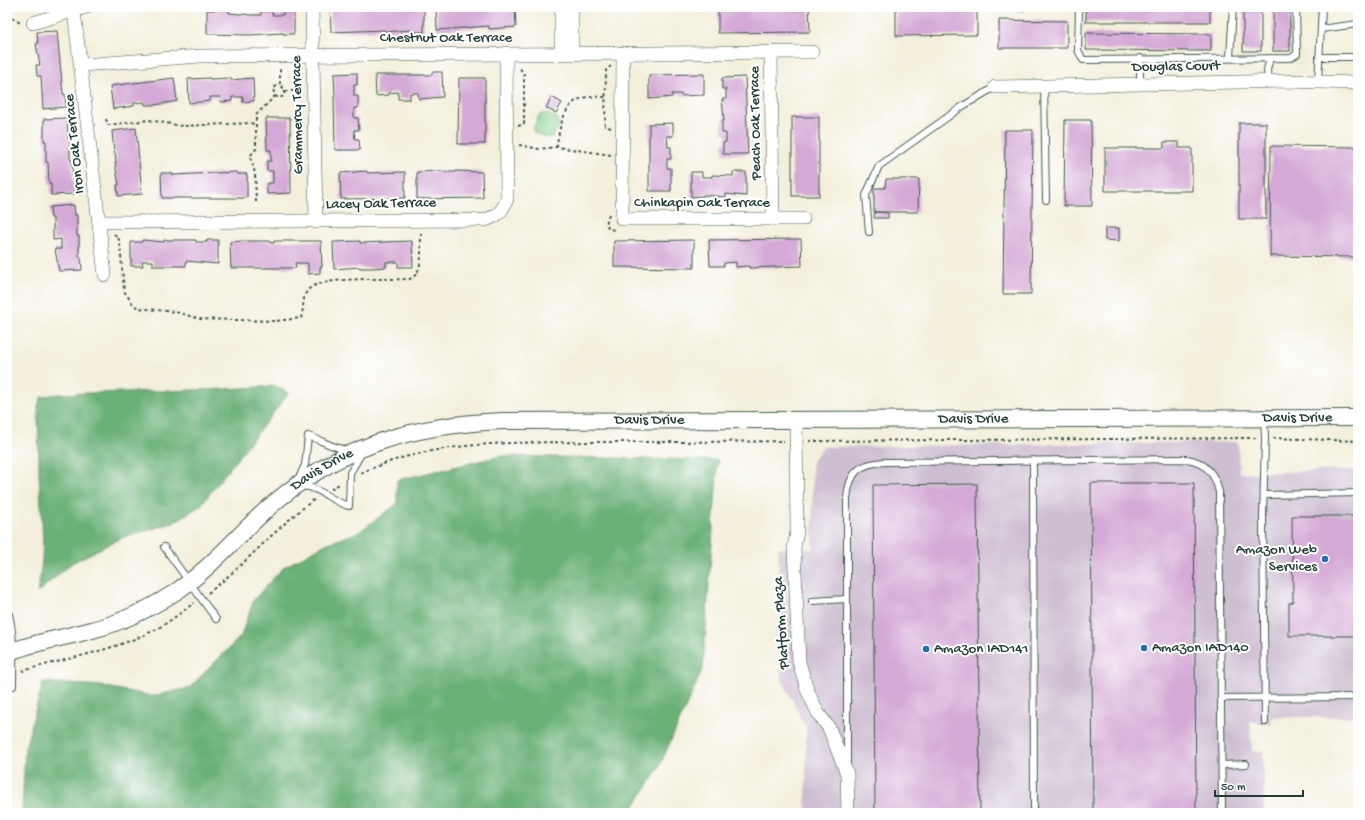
<svg xmlns="http://www.w3.org/2000/svg" width="1365" height="820" viewBox="0 0 1365 820" font-family="'Gochi Hand',sans-serif">
<style>
.industrial{fill:#cebed1}
.green{fill:#84ce8b;stroke:#528660}
.forest{fill:#6bb177;stroke:#457756}
.building{fill:#d4a9d6}
.lines{fill:none;stroke-linecap:round;stroke-linejoin:round}
.service-casing{stroke:#3f584d;stroke-width:8}
.minor-casing{stroke:#3f584d;stroke-width:14}
.tertiary-casing{stroke:#3f584d;stroke-width:18}
.path{stroke:#3f584d;stroke-width:2;stroke-dasharray:3 3;stroke-linecap:butt}
.service{stroke:#fff;stroke-width:6}
.minor{stroke:#fff;stroke-width:13}
.tertiary{stroke:#fff;stroke-width:16}
.poi-dot{fill:#1f6fb2;stroke:#fff;stroke-width:1.5}
.labels{text-anchor:middle;dominant-baseline:central;stroke-width:4;stroke-linejoin:round;paint-order:stroke}
.street-label{font-size:15px;fill:#1f3d34;stroke:#fff}
.poi-label{font-size:15px;fill:#1f3d34;stroke:#fff;text-anchor:start}
</style>
<rect width="100%" height="100%" fill="#fff"/>
<filter id="ink" filterUnits="userSpaceOnUse"><feTurbulence type="fractalNoise" baseFrequency=".025" numOctaves="2"/><feDisplacementMap in="SourceGraphic" scale="8" xChannelSelector="R" yChannelSelector="G"/><feConvolveMatrix kernelMatrix="1 2 1 2 8 2 1 2 1" color-interpolation-filters="sRGB"/></filter>
<filter id="wash" filterUnits="userSpaceOnUse"><feTurbulence type="fractalNoise" baseFrequency=".012" numOctaves="4" result="noise"/><feDisplacementMap in="SourceGraphic" scale="16" xChannelSelector="R" yChannelSelector="G"/><feGaussianBlur stdDeviation="0.9" result="paint"/><feColorMatrix in="noise" values="0 0 0 0 0 0 0 0 0 0 0 0 0 0 0 0 0 1.4 0 .05"/><feComposite in="paint" operator="in"/></filter>
<g filter="url(#wash)">
<rect width="100%" height="100%" fill="#f3efdb"/>
<path class="industrial" d="M1238 442 1239 473 1358 470V717H1273L1271 725 1250 721 1252 751H1263L1264 813H806V728L781 678 778 548 813 549 812 461 823 447Z"/>
<path class="green" d="M545 113 557 118 559 125 553 136 548 138 534 133V126L539 115Z"/>
<g class="forest">
<path d="M276 386 289 393 200 506 173 523 121 538 72 563 37 593C47 549 41 517 39 474 39 451 38 428 38 406L41 397 57 394 226 389Z"/>
<path d="M501 456 718 460 703 668 658 770 630 813H22L25 748 43 682 101 686 153 696 189 688 241 636 254 599 284 567 326 544 359 532 397 504V480Z"/>
</g>
<g id="blocks">
<g class="building">
<path d="M330 7H424V32H411L410 30 385 32V30L331 32Z"/>
<path d="M436 7H515L516 27 489 29V26L437 30Z"/>
<path d="M718 7H809L810 32 718 33Z"/>
<path d="M896 7H977V35L896 36Z"/>
<rect x="1086" y="7" width="124" height="15"/>
<rect x="1243" y="7" width="18" height="44"/>
<rect x="1273" y="7" width="17" height="44"/>
<path d="M207 10H229V13L251 15H261V11H272V15H283V10H294V34H283V33L250 35 207 34Z"/>
<path d="M999 20 1067 21V48H999Z"/>
<path d="M57 31 63 94H65L66 107 43 109 41 76H37L36 65H40L36 44H38L37 32Z"/>
<path d="M1086 33 1211 34V51L1086 50Z"/>
<path d="M432 72H442L443 97 419 99 418 93H410V99H398V92L389 93V95L376 96 375 75H432Z"/>
<path d="M357 73V85H354V96H358V108H354V118H358L359 130H354L355 139H359L360 150H335L334 96H335L334 74Z"/>
<path d="M704 74V95L681 96V94H672V97L649 99V75Z"/>
<path d="M745 77 748 154H723V143L726 142V133H722V121H724L722 99H726V89H722V78Z"/>
<path d="M174 78 177 101 155 105H145L144 102 134 103V106L113 109 110 86Z"/>
<path d="M210 78V79L231 78V80L253 78 254 101 243 102V97H232V101L221 102 220 97H210V101L189 103 188 79Z"/>
<path d="M459 78H485V144H458Z"/>
<path d="M552 97 562 103 556 113 546 108Z"/>
<rect x="792" y="117" width="27" height="79"/>
<path d="M67 118 68 139H70V160H72L73 182H74L75 194 51 195V184H49L48 162H46V141H44V119Z"/>
<path d="M266 118H290L291 193 267 194V183H273V171H267V161H271V150H267Z"/>
<path d="M1065 120H1091L1092 206H1064Z"/>
<path d="M673 123V136H667L668 147H671V159H667V168H671V191H649V124Z"/>
<rect x="1239" y="123" width="27" height="96"/>
<path d="M136 128 142 194 118 196 117 185H119L115 163H116L115 153H114L112 131Z"/>
<path d="M1005 130H1033L1031 294H1003Z"/>
<path d="M1164 142H1179V148H1192V191H1105V148H1164Z"/>
<path d="M1271 146 1358 147V257L1270 256Z"/>
<path d="M367 171V173L405 172V198L341 199 340 173Z"/>
<path d="M443 171 444 172H456V171L482 172 483 198 417 199V172Z"/>
<path d="M237 172V174H247V198H162L161 173H172V175Z"/>
<path d="M691 172H702V177H712V175L733 176V172H746V196L726 194V197L703 195V196L691 197Z"/>
<path d="M886 179H919L918 212H874V188H885Z"/>
<path d="M74 205 75 215H77V236H79V257H81L82 270 59 271 55 249H61V239L53 240V218H51L50 207Z"/>
<path d="M875 212 888 213V218H874Z"/>
<path d="M1105 228H1119V241L1105 240Z"/>
<path d="M801 239 802 266 749 268V266L736 267V262L724 263V266H710L709 240Z"/>
<path d="M142 240 164 242V240H196V242H207V240H218V264L186 261V266H153V261H142L143 266H131V242H142Z"/>
<path d="M694 240V268L614 267V241Z"/>
<path d="M243 241H270V243H274V241H321L322 267H320V273L308 274V263H295L296 268H231L230 242Z"/>
<path d="M360 241V243L412 241 413 267H398V262H386V267L373 268H360V267L334 269 333 242Z"/>
<path d="M1091 483H1194L1196 813H1093Z"/>
<path d="M977 484 980 813H875L873 485Z"/>
<path d="M1292 516H1358V636H1289V603L1293 602Z"/>
</g>
</g>
</g>
<g filter="url(#ink)">
<use href="#blocks" fill-opacity="0" stroke="#3f584d" stroke-width="1"/>
<g class="lines">
<defs>
<g id="service">
<path d="M1079 7 1078 50 1083 60 1291 58 1297 54 1296 7"/>
<path d="M1021 8V7"/>
<path d="M1321 29 1358 24"/>
<path d="M1319 57H1358"/>
<path d="M1230 58 1233 7"/>
<path d="M1268 81 1267 70 1270 58"/>
<path d="M1318 82 1322 7"/>
<path d="M1140 84V58"/>
<path d="M1044 85 1046 200"/>
<path d="M869 232 866 195 879 166 963 106 995 87"/>
<path d="M1264 418 1265 438 1263 517 1265 722"/>
<path d="M1033 460 1034 813"/>
<path d="M299 478 305 465 308 436C322 440 334 449 349 450"/>
<path d="M302 486C320 487 332 502 349 506L350 473 361 454"/>
<path d="M1264 495 1358 493"/>
<path d="M164 547 216 619"/>
<path d="M812 601 847 599"/>
<path d="M7 608C15 630 13 663 13 686"/>
<path d="M1221 698 1358 697"/>
<path d="M847 764V499C849 472 859 463 886 462L1187 459C1206 462 1215 474 1219 492L1222 813"/>
<path d="M1222 765 1246 764"/>
</g>
<g id="minor">
<path d="M312 7 316 222"/>
<path d="M572 7V53"/>
<path d="M74 11 105 275"/>
<path d="M33 23 86 7"/>
<path d="M771 52 773 219"/>
<path d="M561 53V7"/>
<path d="M623 53 622 219H803"/>
<path d="M82 65 200 56 812 52"/>
<path d="M995 87 1284 81 1358 83"/>
<path d="M99 222 485 220C498 216 502 212 507 199L506 53"/>
<path d="M796 420 797 531 794 548 799 662 808 692 818 713 829 728 847 774 848 813"/>
</g>
<g id="tertiary">
<path id="s1" d="M7 653C33 642 64 638 92 630 120 623 149 609 174 593 209 570 235 538 266 510 337 446 410 425 503 421L1358 418"/>
</g>
</defs>
<use href="#service" class="service-casing"/>
<use href="#minor" class="minor-casing"/>
<use href="#tertiary" class="tertiary-casing"/>
<g class="path">
<path d="M7 7C10 16 13 20 21 23"/>
<path d="M285 91H302"/>
<path d="M275 96 279 98 284 96 285 91 280 83"/>
<path d="M106 119 108 125 149 120 182 126 251 123 256 125"/>
<path d="M518 126 524 124V74L519 67"/>
<path d="M611 128 605 126 606 70 611 66"/>
<path d="M519 145 539 149 557 147 611 155"/>
<path d="M557 147C558 131 564 101 584 98 591 96 600 97 607 97"/>
<path d="M256 202 255 173 250 156 256 149V115L275 96 273 89 280 83V67"/>
<path d="M609 214 606 224 609 229 616 230"/>
<path d="M114 234 118 237 120 244 124 291 133 304 138 308 176 312 200 319 275 321 301 318C304 309 302 299 307 291 318 275 389 280 410 279 425 272 420 248 421 232"/>
<path d="M1273 438 1358 441"/>
<path d="M809 441 1256 438"/>
<path d="M361 473C435 439 514 443 593 442 657 442 721 442 784 441"/>
<path d="M331 489 341 483"/>
<path d="M208 593C246 564 276 527 315 499"/>
<path d="M22 671C68 658 119 650 162 626 173 619 184 610 194 603"/>
</g>
<use href="#service" class="service"/>
<use href="#minor" class="minor"/>
<use href="#tertiary" class="tertiary"/>
</g>
</g>
<g class="poi-dot">
<circle cx="1325" cy="559" r="4"/>
<circle cx="1144" cy="648" r="4"/>
<circle cx="926" cy="649" r="4"/>
</g>
<g class="labels">
<g class="street-label">
<text x="446" y="38">Chestnut Oak Terrace</text>
<text transform="translate(1176 67) rotate(-1)">Douglas Court</text>
<text transform="translate(298 115) rotate(-91)">Grammercy Terrace</text>
<text transform="translate(756 123) rotate(-91)">Peach Oak Terrace</text>
<text transform="translate(75 144) rotate(-96)">Iron Oak Terrace</text>
<text x="702" y="203">Chinkapin Oak Terrace</text>
<text transform="translate(381 204) rotate(-1)">Lacey Oak Terrace</text>
<text stroke="none"><textPath href="#s1" startOffset="1356">Davis Drive</textPath></text>
<text stroke="none"><textPath href="#s1" startOffset="1032">Davis Drive</textPath></text>
<text stroke="none"><textPath href="#s1" startOffset="708">Davis Drive</textPath></text>
<text stroke="none"><textPath href="#s1" startOffset="372">Davis Drive</textPath></text>
<text transform="translate(782 623) rotate(-94)">Platform Plaza</text>
</g>
<g class="poi-label">
<text x="1317" y="550" text-anchor="end">Amazon Web<tspan x="1317" dy="17">Services</tspan></text>
<text x="1152" y="648">Amazon IAD140</text>
<text x="934" y="649">Amazon IAD141</text>
</g>
</g>
<rect width="1365" height="820" fill="none" stroke="#fff" stroke-width="24"/>
<path d="M1215 790v6h88v-6" fill="none" stroke="#1f3d34" stroke-width="2"/>
<text x="1221" y="790" font-size="12" fill="#1f3d34" stroke="#ffffff" stroke-width="3" paint-order="stroke">50 m</text>
</svg>
